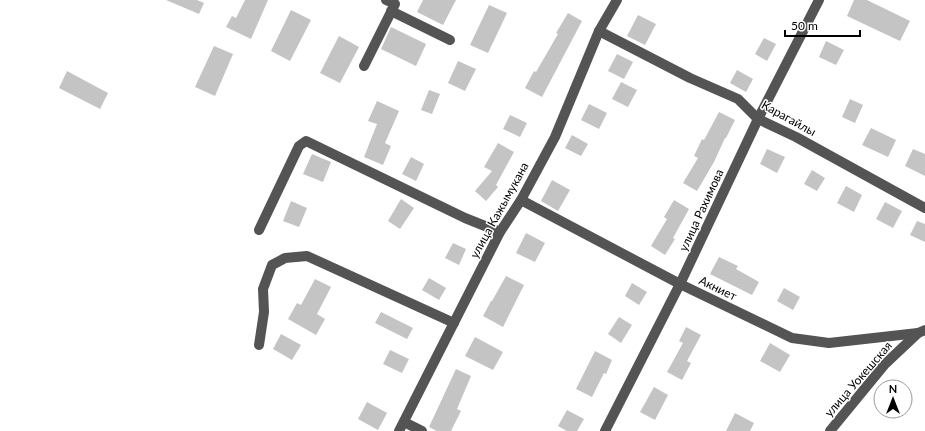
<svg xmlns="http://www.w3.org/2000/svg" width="925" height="431" viewBox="0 0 925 431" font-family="Lato,sans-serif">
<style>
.building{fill:#c4c4c4}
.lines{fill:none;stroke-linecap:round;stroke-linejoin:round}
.minor{stroke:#545454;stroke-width:10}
.labels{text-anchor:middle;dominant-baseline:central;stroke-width:3;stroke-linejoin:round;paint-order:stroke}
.street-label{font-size:12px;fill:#000;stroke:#fff}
</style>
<rect width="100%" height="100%" fill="#fff"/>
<g class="building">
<path d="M166 0H197L204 3 199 14Z"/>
<path d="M245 0H268L251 39 226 27 232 16 236 18Z"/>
<path d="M423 0H456L443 25 417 12Z"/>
<path d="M854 0H867L910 21 900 41 847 16Z"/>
<path d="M489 5 507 13 488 53 470 45Z"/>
<path d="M291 10 311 20 290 61 271 51Z"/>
<path d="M568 13 582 21 542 97 525 88 534 71 536 72 558 34 556 33Z"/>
<path d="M638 15 656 24 645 45 627 36Z"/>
<path d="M391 27 426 44 416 66 381 49Z"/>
<path d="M339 36 359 47 340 83 320 73Z"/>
<path d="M764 38 776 44 767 61 755 54Z"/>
<path d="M826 41 844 50 836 65 819 57Z"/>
<path d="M214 46 233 54 215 96 195 87Z"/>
<path d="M617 54 633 62 624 79 608 71Z"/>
<path d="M458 61 476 69 465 91 448 83Z"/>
<path d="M737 70 753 79 746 92 730 83Z"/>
<path d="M67 71 108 93 100 109 59 88Z"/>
<path d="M621 82 637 90 628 107 612 99Z"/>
<path d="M429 90 440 94 432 114 421 110Z"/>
<path d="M850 99 863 105 855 123 842 117Z"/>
<path d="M377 101 399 111 385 143 391 146 383 165 364 157 377 124 368 121Z"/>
<path d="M589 104 607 113 599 129 581 120Z"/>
<path d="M719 112 735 120 726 138H725L714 162 697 191 683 183 698 158 694 156 702 139 704 140Z"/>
<path d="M510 115 527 123 520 137 503 129Z"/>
<path d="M871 128 896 140 888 157 862 145Z"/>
<path d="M572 135 588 144 581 156 565 148Z"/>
<path d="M498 143 514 152 496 185 498 187 486 201 475 191 492 171 484 167Z"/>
<path d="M767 149 785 157 777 173 760 164Z"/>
<path d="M913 149 925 154V176L905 166Z"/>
<path d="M312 154 331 162 323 182 303 174Z"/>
<path d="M411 157 424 164 416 181 402 174Z"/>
<path d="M812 170 825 178 817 191 804 184Z"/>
<path d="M552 180 570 190 558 211 541 201Z"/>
<path d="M846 186 862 195 854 212 837 203Z"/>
<path d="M401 199 414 208 400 229 388 221Z"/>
<path d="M674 200 689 209 673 238 675 239 665 255 651 246 667 219 664 217Z"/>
<path d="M291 201 307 208 299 227 283 221Z"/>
<path d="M885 202 902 211 893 228 876 219Z"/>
<path d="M917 221 925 224V242L910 235Z"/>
<path d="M526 233 545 243 535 262 516 253Z"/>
<path d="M453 243 466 249 459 265 445 258Z"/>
<path d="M719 257 738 266 736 269 759 282 752 295 710 274Z"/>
<path d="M506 276 524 285 503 327 483 316 491 301H492Z"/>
<path d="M429 278 446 288 439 300 422 290Z"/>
<path d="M315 279 331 287 317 314 325 319 316 335 288 319 297 303 301 305Z"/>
<path d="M632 283 647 292 639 305 625 296Z"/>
<path d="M784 288 800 297 793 310 777 301Z"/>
<path d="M381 312 413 328 407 339 375 323Z"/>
<path d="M619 317 632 325 621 343 608 334Z"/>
<path d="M686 327 701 335 687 361 691 363 682 380 667 372 683 343 679 341Z"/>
<path d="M281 334 301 345 292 360 273 349Z"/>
<path d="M475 337 503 352 493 370 465 356Z"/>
<path d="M770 343 790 355 780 372 760 361Z"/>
<path d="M390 350 409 359 402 373 383 364Z"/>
<path d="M595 351 612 360 606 374 604 373 592 397 576 389Z"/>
<path d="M456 369 471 376 457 409 461 411 451 431H437L429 427Z"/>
<path d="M654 387 668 395 655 420 640 412Z"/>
<path d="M367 402 387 413 378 430 358 419Z"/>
<path d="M567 410 584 419 577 431H567L558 426Z"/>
<path d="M735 413 754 423 750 431H726Z"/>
</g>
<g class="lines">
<g class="minor">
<path d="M391 11 450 40"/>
<path d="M599 31 690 78 738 99 758 119 796 137 925 208"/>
<path d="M364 66 395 4 386 0"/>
<path d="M521 200 680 284 792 338 829 343 918 333"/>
<path d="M259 230 299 146 306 141 465 218 500 232"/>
<path d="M259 345 264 312 263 289 272 265 285 258 307 256 454 323"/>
<path d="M404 422 422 431"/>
<path d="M399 431 500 232 521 200 555 137 599 31 617 0"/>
<path d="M605 431 680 284 758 119 819 0"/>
<path d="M830 431 885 364 918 333 925 330"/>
</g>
</g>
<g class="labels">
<g class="street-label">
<text transform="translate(789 118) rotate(29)">Карагайлы</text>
<text transform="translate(499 210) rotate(-61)">улица Кажымукана</text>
<text transform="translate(701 210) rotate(-65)">улица Рахимова</text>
<text transform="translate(718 288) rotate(26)">Акниет</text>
<text transform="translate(858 379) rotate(-49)">улица Уокешская</text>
</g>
</g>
<g transform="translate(893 399)"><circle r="19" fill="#ffffff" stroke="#999999"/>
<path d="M0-3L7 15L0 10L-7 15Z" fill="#000000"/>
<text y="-6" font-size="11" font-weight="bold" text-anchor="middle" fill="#000000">N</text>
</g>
<path d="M785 30v6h75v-6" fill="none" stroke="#000000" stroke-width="2"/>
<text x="791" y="30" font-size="12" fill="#000000" stroke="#ffffff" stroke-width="3" paint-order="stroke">50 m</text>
</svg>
